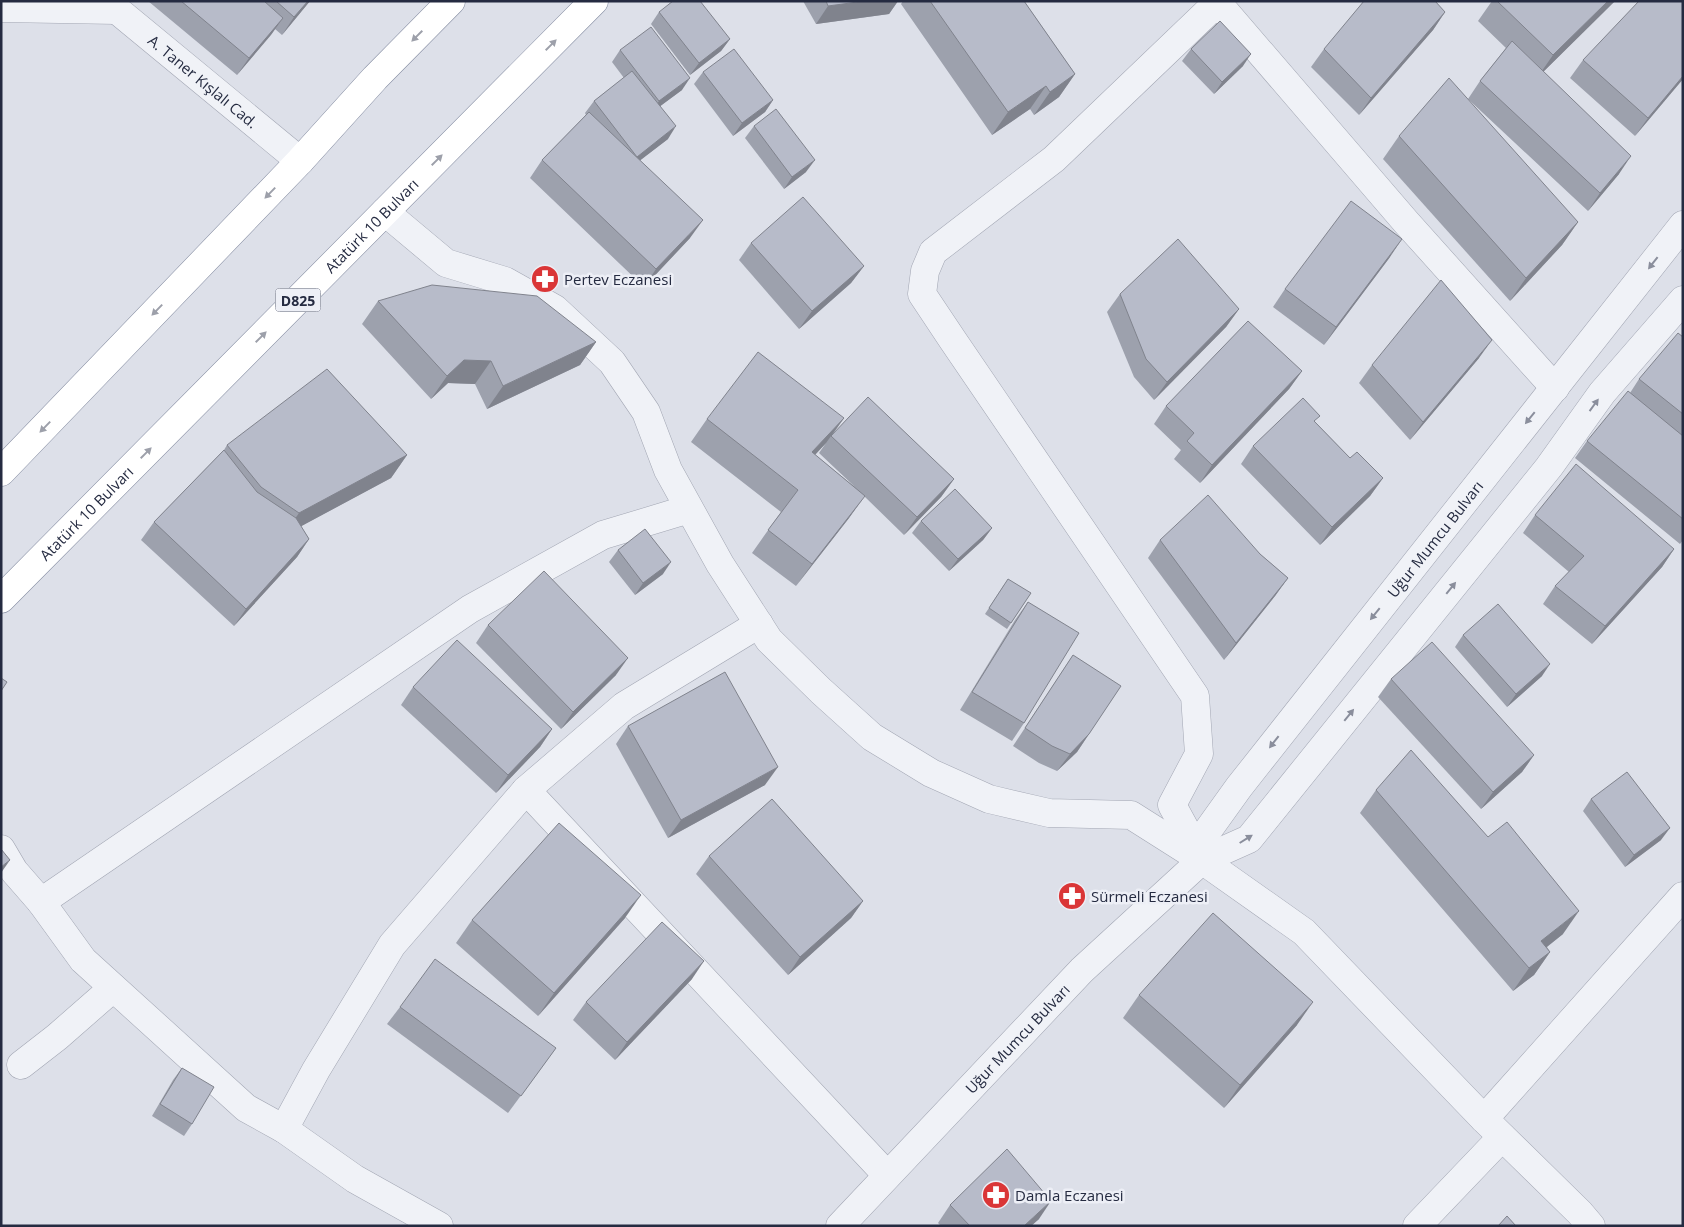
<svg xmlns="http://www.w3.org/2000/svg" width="1684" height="1227" viewBox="0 0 1684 1227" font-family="'Open Sans',sans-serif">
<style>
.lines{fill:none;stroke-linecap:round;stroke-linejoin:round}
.minor-casing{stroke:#a2a6b3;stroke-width:29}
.highway-casing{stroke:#838ba0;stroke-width:29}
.minor{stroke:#f0f2f7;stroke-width:28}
.highway{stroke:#fff;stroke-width:28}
.wall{fill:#9da1ad;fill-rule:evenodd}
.shaded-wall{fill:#80838d}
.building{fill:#b7bbc9;stroke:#80838d}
.oneway{fill:#9da0aa}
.oneway2{fill:#8a8e9c}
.labels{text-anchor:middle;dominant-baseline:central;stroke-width:5;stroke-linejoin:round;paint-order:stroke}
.shield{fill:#edeff6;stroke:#616677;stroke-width:1}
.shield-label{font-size:14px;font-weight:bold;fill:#252b41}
.street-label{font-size:15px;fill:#252b41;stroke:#edeff6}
.poi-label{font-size:15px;fill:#252b41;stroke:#edeff6;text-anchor:start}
</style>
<rect width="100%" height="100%" fill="#dde0e9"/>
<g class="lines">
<defs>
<g id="minor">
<path id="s1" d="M106 1 300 161"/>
<path d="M1216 1 1406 222 1555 388"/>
<path d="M1 8 117 10"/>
<path d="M385 212 446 263 505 281 555 309 612 362 646 412 668 470 720 564 769 640 821 691 872 737 931 773 989 799 1049 813 1131 815 1202 860 1304 932 1484 1119 1580 1213 1591 1226"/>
<path d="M526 790 887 1175"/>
<path d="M1 849 14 871 41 902 83 960 246 1108 284 1129 355 1179 439 1226"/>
<path d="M1201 858 1172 805 1199 754 1195 696 952 339 922 294 925 271 933 252 1054 159 1217 3"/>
<path id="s2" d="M1202 860 1206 833 1239 787 1683 225"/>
<path d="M41 902 470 609 603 535 689 509"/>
<path d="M21 1065 57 1037 113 988"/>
<path d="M1484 1119 1683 896"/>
<path d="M284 1129 316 1070 392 945 526 790 624 706 759 624"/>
<path id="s3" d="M840 1226 1082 970 1202 860 1249 839 1549 467 1602 393 1683 300"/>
<path d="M1417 1226 1502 1137"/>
</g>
<g id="highway">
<path d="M1 472 300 161 375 78 451 1"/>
<path id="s4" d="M1 599 594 1"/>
</g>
</defs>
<use href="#minor" class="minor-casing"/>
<use href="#highway" class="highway-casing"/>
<use href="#minor" class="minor"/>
<use href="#highway" class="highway"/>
</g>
<g class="wall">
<path d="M148 1H310L282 35 275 29 237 75Z"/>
<path d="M803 1H898L889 14 816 24Z"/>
<path d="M903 1H1024L1075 74 1059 97 1034 115 1030 109 992 135 901 4Z"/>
<path d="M1492 1H1615L1543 72 1619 174 1588 211 1468 99 1480 81 1506 48 1478 21Z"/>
<path d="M1683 1V79L1635 136 1570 78 1583 60Z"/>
<path d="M659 12 730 39 721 51 690 75 651 24Z"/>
<path d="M1445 12 1433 30 1359 115 1311 67 1324 49Z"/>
<path d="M1191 49 1243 66 1214 94 1182 61Z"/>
<path d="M620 50 682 90 660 106 668 139 640 160 690 238 644 287 530 178 542 160 586 115 585 113 594 101 624 78 612 62Z"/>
<path d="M703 72 773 100 765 112 733 136 694 84Z"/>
<path d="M754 126 806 172 784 189 745 138Z"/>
<path d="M1399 136 1578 222 1562 245 1510 301 1383 159Z"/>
<path d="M751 243 864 266 851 283 799 329 739 260Z"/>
<path d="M1390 257 1324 345 1273 307 1285 289Z"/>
<path d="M1120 294 1239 309 1226 327 1154 400 1134 377 1107 312Z"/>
<path d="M378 301 596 342 580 365 487 409 475 384 448 383 431 399 362 324Z"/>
<path d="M1683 337V540L1680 544 1575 458 1587 441 1630 393 1639 379Z"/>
<path d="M1479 358 1410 440 1359 383 1372 365Z"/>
<path d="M1302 371 1289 389 1200 483 1174 459 1181 450 1154 424 1166 406Z"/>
<path d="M844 418 833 434 954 479 941 497 904 535 864 496 849 518 796 586 752 553 781 512 691 442 707 419ZM826 443 819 453 855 487 815 455Z"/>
<path d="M1315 422 1350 458 1383 478 1370 496 1320 545 1241 464 1253 446Z"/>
<path d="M227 445 407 455 391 478 301 526 309 539 297 557 234 626 141 540 154 522 224 450Z"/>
<path d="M1535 515 1674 549 1662 567 1592 644 1543 604 1555 586 1569 572 1523 533Z"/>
<path d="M921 521 992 528 983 540 949 571 912 533Z"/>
<path d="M1160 540 1260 554 1288 578 1275 596 1224 660 1148 558Z"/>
<path d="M618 550 663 574 635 595 609 562Z"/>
<path d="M1004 585 1031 593 1007 629 985 614Z"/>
<path d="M1028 602 1024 723 1012 741 960 710 1015 620Z"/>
<path d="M488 625 616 675 561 729 476 643Z"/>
<path d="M1463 635 1542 676 1507 707 1455 647Z"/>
<path d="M1073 655 1089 734 1077 752 1057 771 1039 763 1013 746Z"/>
<path d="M1391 679 1534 755 1522 772 1481 809 1378 697Z"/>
<path d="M413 687 552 729 540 747 496 793 401 705Z"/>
<path d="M628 726 765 785 668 838 616 744Z"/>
<path d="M1376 790 1563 934 1547 947 1550 952 1534 975 1513 991 1360 813Z"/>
<path d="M1591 799 1661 840 1625 867 1583 811Z"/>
<path d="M709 856 863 901 851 918 788 975 696 874Z"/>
<path d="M625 918 538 1016 456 943 472 920Z"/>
<path d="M692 979 615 1060 573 1020 586 1002Z"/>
<path d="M1139 995 1297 1025 1224 1108 1123 1018Z"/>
<path d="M400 1007 556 1048 508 1113 387 1024Z"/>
<path d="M182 1068 192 1124 184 1136 152 1116 173 1080Z"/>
<path d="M950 1205 1039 1219 1031 1226H941L938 1223Z"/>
</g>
<g class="shaded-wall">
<path d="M308 1H310L282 35 294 17Z"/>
<path d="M865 1H898L889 14 816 24 828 6Z"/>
<path d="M1608 1H1615L1537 78 1553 55Z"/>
<path d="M1445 12 1433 30 1359 115 1371 98Z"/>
<path d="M283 18 271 35 237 75 249 58Z"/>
<path d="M730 39 721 51 690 75 699 63Z"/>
<path d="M1251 54 1243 66 1214 94 1222 82Z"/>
<path d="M1075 74 1059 97 1034 115 1050 92Z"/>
<path d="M1683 76V79L1635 136 1648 118Z"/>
<path d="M690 78 682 90 651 113 659 101Z"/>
<path d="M1046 86 1030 109 992 135 1008 112Z"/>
<path d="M773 100 765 112 733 136 742 123Z"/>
<path d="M676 126 668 139 629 169 637 157Z"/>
<path d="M1631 156 1619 174 1588 211 1600 193Z"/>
<path d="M815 160 806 172 784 189 792 177Z"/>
<path d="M703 220 690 238 644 287 656 269Z"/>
<path d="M1578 222 1562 245 1510 301 1526 278Z"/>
<path d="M1402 239 1390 257 1324 345 1336 327Z"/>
<path d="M864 266 851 283 799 329 812 311Z"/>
<path d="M1239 309 1226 327 1154 400 1167 382Z"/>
<path d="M1492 340 1479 358 1410 440 1423 422Z"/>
<path d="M596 342 580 365 487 409 503 386Z"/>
<path d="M464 360 491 361 475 384 448 383 431 399 447 376Z"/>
<path d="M1302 371 1289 389 1200 483 1212 465Z"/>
<path d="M844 418 826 443 796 475 812 452Z"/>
<path d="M407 455 391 478 283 536 299 513Z"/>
<path d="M1383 478 1370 496 1320 545 1332 527Z"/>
<path d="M954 479 941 497 904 535 917 517Z"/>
<path d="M865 496 849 518 796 586 812 564Z"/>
<path d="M992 528 983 540 949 571 958 559Z"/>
<path d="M309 539 297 557 234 626 246 609Z"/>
<path d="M1674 549 1662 567 1592 644 1605 626Z"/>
<path d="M671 562 663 574 635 595 643 583Z"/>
<path d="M1288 578 1275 596 1224 660 1236 643Z"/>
<path d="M628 658 616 675 561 729 573 712Z"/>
<path d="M1550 664 1542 676 1507 707 1516 694Z"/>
<path d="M552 729 540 747 496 793 508 775Z"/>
<path d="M1089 734 1077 752 1057 771 1070 754Z"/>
<path d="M1534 755 1522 772 1481 809 1493 792Z"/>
<path d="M778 767 765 785 668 838 681 820Z"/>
<path d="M1670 828 1661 840 1625 867 1634 855Z"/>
<path d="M10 860 1 873V867Z"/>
<path d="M641 895 625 918 538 1016 554 993Z"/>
<path d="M863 901 851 918 788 975 800 957Z"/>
<path d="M1579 911 1563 934 1525 964 1541 941Z"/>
<path d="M1550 952 1534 975 1513 991 1529 968Z"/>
<path d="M704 961 692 979 615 1060 627 1042Z"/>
<path d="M1313 1002 1297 1025 1224 1108 1240 1085Z"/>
<path d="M1051 1201 1039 1219 1031 1226H1024Z"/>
</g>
<g class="building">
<path d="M181 1H264L283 18 249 58Z"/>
<path d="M276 1H308L294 17Z"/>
<path d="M673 1H700L730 39 699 63 659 12Z"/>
<path d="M826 1H865L828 6Z"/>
<path d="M930 1H1024L1075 74 1050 92 1046 86 1008 112Z"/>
<path d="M1364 1H1435L1445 12 1371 98 1324 49Z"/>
<path d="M1497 1H1608L1553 55Z"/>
<path d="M1639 1H1683V76L1648 118 1583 60Z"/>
<path d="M1220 21 1251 54 1222 82 1191 49Z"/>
<path d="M651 27 690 78 659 101 620 50Z"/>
<path d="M1512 41 1631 156 1600 193 1480 81Z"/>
<path d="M734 49 773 100 742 123 703 72Z"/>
<path d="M632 71 676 126 637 157 594 101Z"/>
<path d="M1449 78 1578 222 1526 278 1399 136Z"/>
<path d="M776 109 815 160 792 177 754 126Z"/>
<path d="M589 112 703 220 656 269 542 160Z"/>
<path d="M803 197 864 266 812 311 751 243Z"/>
<path d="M1351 201 1402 239 1336 327 1285 289Z"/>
<path d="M1178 239 1239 309 1167 382 1146 359 1120 294Z"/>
<path d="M1441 280 1492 340 1423 422 1372 365Z"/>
<path d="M432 285 537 296 596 342 503 386 491 361 464 360 447 376 378 301Z"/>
<path d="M1248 321 1302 371 1212 465 1187 441 1194 433 1166 406Z"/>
<path d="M1678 333 1683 337V414L1639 379Z"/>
<path d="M758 352 844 418 812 452 865 496 812 564 768 530 798 490 707 419Z"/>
<path d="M327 369 407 455 299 513 261 487 227 445Z"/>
<path d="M1628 391 1683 436V519L1587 441Z"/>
<path d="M868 397 954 479 917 517 831 436Z"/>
<path d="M1303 398 1320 416 1314 421 1350 458 1357 452 1383 478 1332 527 1253 446Z"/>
<path d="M224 450 257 492 296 518 309 539 246 609 154 522Z"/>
<path d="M1576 464 1674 549 1605 626 1555 586 1584 556 1535 515Z"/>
<path d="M955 489 992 528 958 559 921 521Z"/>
<path d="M1208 495 1260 554 1288 578 1236 643 1160 540Z"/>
<path d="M645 529 671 562 643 583 618 550Z"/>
<path d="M544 571 628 658 573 712 488 625Z"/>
<path d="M1008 579 1031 593 1011 623 989 608Z"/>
<path d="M1028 602 1079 633 1024 723 972 692Z"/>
<path d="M1498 604 1550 664 1516 694 1463 635Z"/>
<path d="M457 640 552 729 508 775 413 687Z"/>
<path d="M1432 642 1534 755 1493 792 1391 679Z"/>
<path d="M1073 655 1121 686 1089 734 1070 754 1052 746 1025 728Z"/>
<path d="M725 672 778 767 681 820 628 726Z"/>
<path d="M1 678 7 682 1 691Z"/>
<path d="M1411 750 1488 837 1507 822 1579 911 1541 941 1550 952 1529 968 1376 790Z"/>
<path d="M1627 772 1670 828 1634 855 1591 799Z"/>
<path d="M772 799 863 901 800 957 709 856Z"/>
<path d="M559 823 641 895 554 993 472 920Z"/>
<path d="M1 849 10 860 1 867Z"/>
<path d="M1213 913 1313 1002 1240 1085 1139 995Z"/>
<path d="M662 922 704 961 627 1042 586 1002Z"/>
<path d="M435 959 556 1048 521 1096 400 1007Z"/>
<path d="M182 1068 214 1087 192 1124 160 1104Z"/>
<path d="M1007 1149 1051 1201 1024 1226H970L950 1205Z"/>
<path d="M1507 1216 1516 1226H1498Z"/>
</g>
<defs><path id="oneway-solid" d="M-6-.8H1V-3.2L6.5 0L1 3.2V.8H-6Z" transform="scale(1.25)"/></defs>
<g class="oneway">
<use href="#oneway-solid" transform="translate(417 36) rotate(135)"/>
<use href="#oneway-solid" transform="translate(551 45) rotate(-45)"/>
<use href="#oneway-solid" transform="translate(437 160) rotate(-45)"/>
<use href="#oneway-solid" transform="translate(270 193) rotate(134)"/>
<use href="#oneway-solid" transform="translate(157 310) rotate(134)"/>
<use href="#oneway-solid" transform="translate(261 337) rotate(-45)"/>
<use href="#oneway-solid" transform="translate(45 427) rotate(134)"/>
<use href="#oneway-solid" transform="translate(146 453) rotate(-45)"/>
</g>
<g class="oneway2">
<use href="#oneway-solid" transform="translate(1653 263) rotate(128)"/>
<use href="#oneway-solid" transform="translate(1594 405) rotate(-54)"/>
<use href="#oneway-solid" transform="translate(1530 418) rotate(129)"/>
<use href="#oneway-solid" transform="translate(1451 588) rotate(-51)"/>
<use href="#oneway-solid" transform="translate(1375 614) rotate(129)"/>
<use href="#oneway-solid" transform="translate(1349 715) rotate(-51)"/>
<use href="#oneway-solid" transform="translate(1274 742) rotate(128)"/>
<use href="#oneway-solid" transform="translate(1246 839) rotate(-32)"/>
</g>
<defs>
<symbol id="pharmacy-disc" viewBox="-11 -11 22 22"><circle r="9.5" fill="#da3637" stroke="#edeff6"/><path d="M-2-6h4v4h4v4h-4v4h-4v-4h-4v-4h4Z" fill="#fff"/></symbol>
</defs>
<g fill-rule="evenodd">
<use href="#pharmacy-disc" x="529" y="263" width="32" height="32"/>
<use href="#pharmacy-disc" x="1056" y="880" width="32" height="32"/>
<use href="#pharmacy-disc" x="980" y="1179" width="32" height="32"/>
</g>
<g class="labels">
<rect class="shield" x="275.5" y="288.5" width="45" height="23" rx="4"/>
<g class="shield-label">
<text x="298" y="300">D825</text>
</g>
<g class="street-label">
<text stroke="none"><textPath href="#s1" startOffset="126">A. Taner Kışlalı Cad.</textPath></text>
<text stroke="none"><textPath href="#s4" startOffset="526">Atatürk 10 Bulvarı</textPath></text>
<text stroke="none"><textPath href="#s4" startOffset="121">Atatürk 10 Bulvarı</textPath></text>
<text stroke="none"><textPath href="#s2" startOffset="400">Uğur Mumcu Bulvarı</textPath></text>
<text stroke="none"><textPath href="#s3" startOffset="258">Uğur Mumcu Bulvarı</textPath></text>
</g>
<g class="poi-label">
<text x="564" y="279">Pertev Eczanesi</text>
<text x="1091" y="896">Sürmeli Eczanesi</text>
<text x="1015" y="1195">Damla Eczanesi</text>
</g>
</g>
<rect width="1684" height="1227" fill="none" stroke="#252b41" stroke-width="5"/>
</svg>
